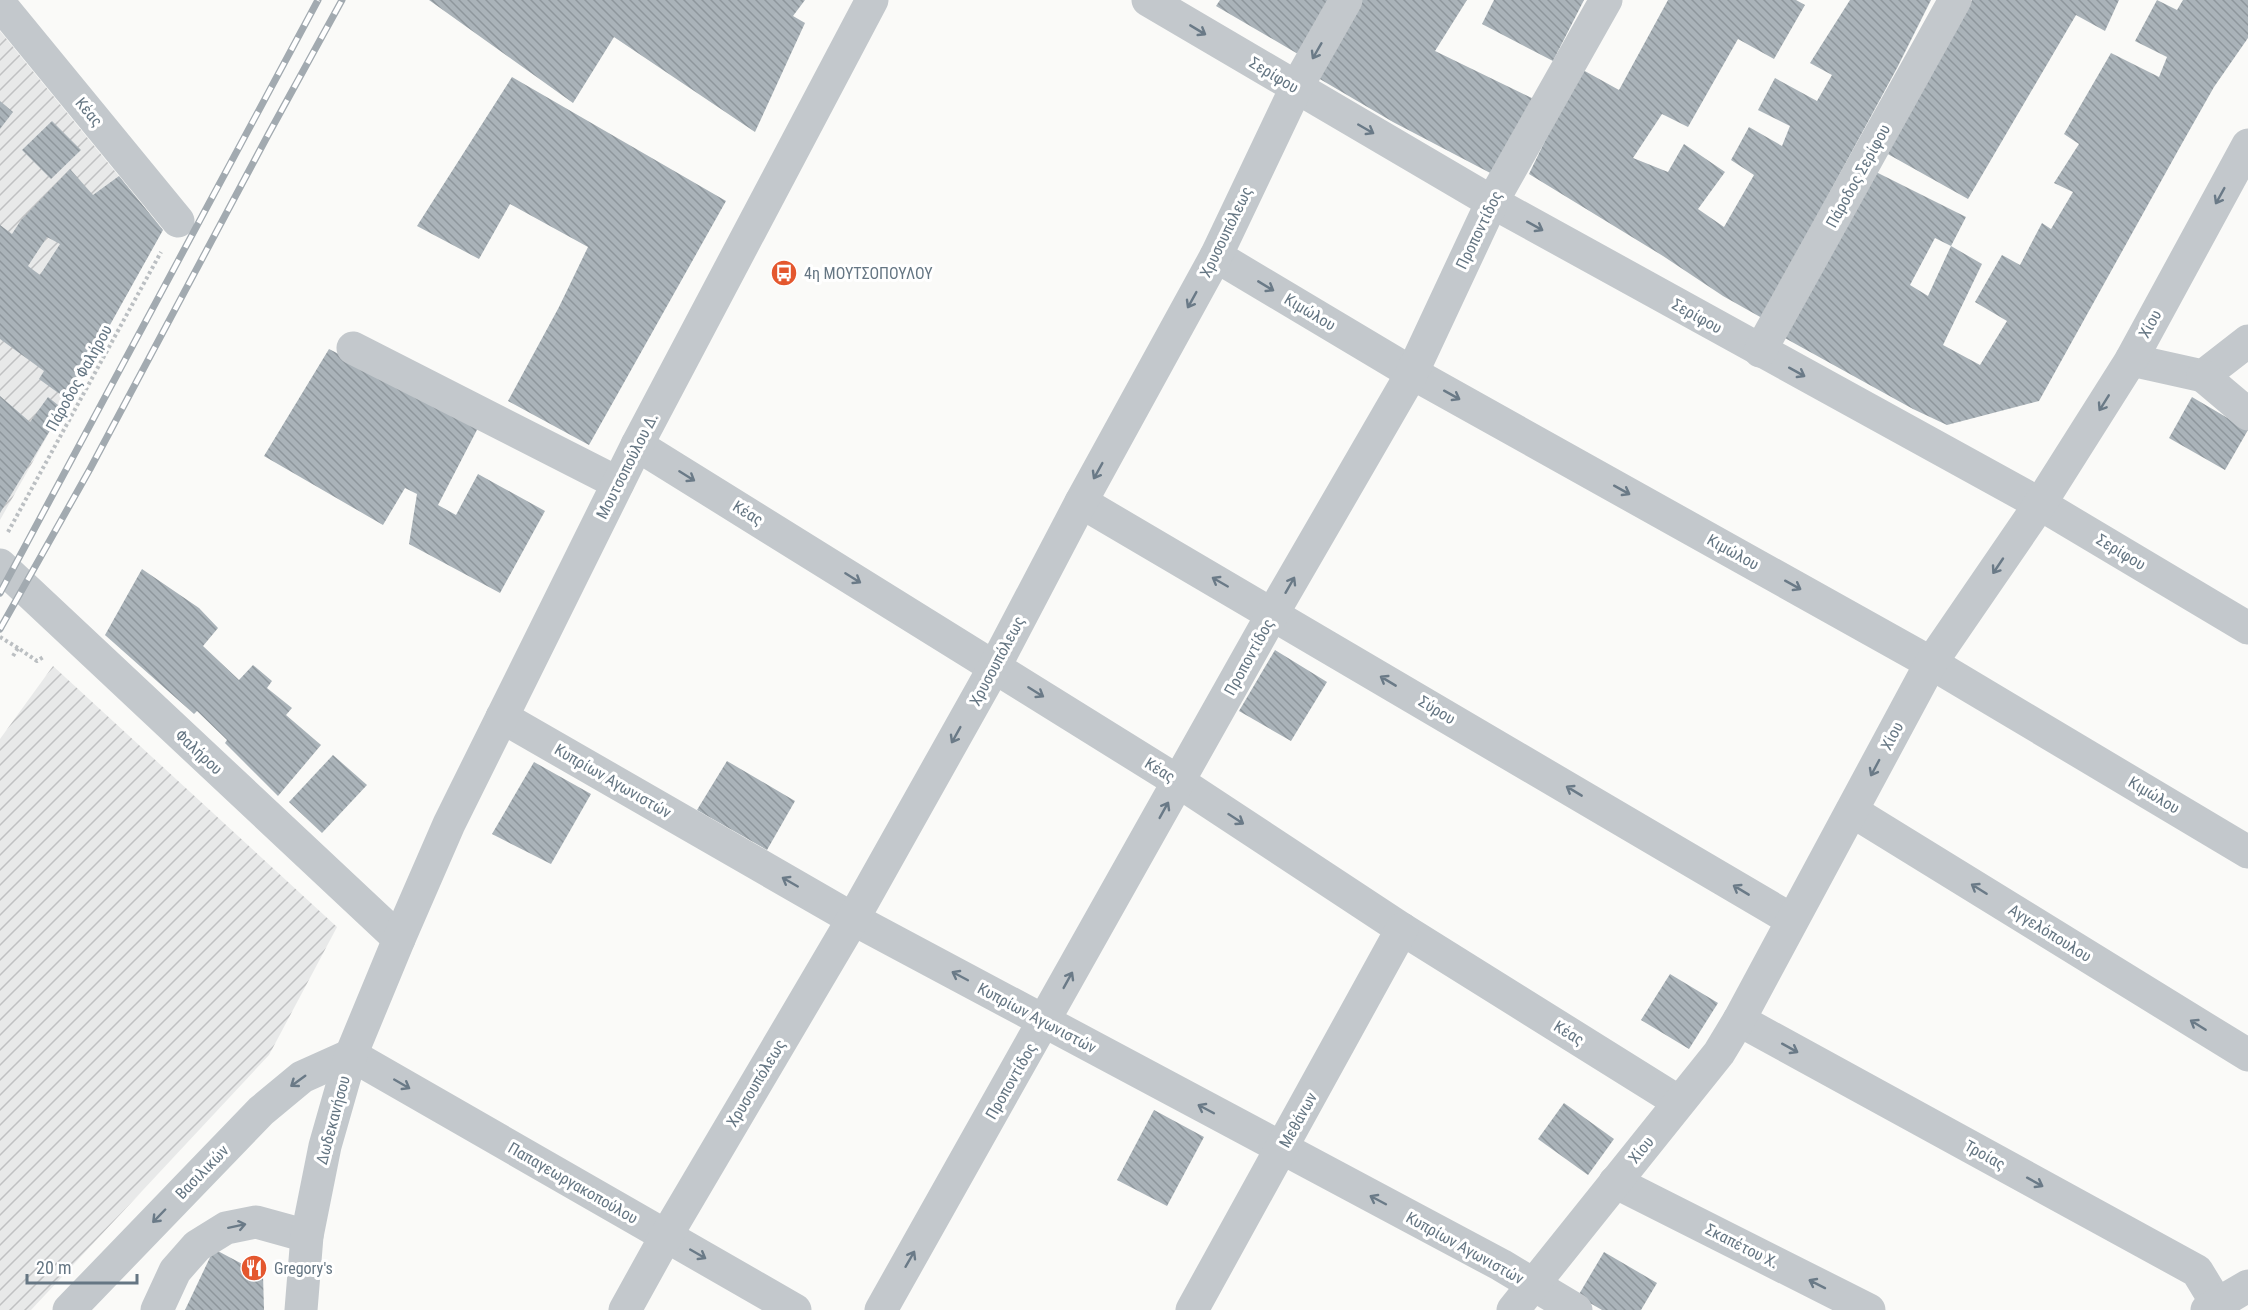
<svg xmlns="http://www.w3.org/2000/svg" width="2248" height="1310" viewBox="0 0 2248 1310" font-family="'Roboto Condensed',sans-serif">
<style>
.industrial{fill:url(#industrial-furrows)}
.building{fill:url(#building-back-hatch);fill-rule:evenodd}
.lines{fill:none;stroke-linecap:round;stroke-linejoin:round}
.path{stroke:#bbbfc2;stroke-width:4;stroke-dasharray:3 3;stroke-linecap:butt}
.minor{stroke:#c3c8cc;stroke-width:33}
.rail-casing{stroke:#a2aab0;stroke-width:7}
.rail{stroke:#fff;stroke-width:4.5;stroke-dasharray:14;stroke-linecap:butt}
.oneway{stroke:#6a7a87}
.labels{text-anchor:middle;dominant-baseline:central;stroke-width:6;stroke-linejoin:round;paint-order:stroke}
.street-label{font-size:16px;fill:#657683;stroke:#fff}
.poi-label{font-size:16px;fill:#657683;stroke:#fff;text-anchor:start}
</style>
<defs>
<pattern id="industrial-furrows" width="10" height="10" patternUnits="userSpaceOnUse" patternTransform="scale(1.5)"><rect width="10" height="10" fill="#e8e9e9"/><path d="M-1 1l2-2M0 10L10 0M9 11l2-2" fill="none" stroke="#c0c1c2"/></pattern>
<pattern id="building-back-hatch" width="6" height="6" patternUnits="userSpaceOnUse" patternTransform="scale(1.5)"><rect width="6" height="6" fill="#aab3b9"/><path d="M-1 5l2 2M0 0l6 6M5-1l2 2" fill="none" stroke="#8e969c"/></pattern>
</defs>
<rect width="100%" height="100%" fill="#fafaf8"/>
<g class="industrial">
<path d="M0 31 163 230 0 520Z"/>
<path d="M53 666 337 927 269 1055 31 1310H0V739Z"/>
</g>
<g class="building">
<path d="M429 0H805L793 16 805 23 755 132 614 37 573 103Z"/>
<path d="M1220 0H1330L1298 54 1216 6Z"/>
<path d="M1356 0H1467L1435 51 1536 100 1496 176 1393 122 1313 75Z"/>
<path d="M1494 0H1584L1553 61 1482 24Z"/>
<path d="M1668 0H1796L1805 5 1774 59 1738 39 1688 127 1662 114 1633 158 1668 172 1684 144 1725 172 1698 209 1724 227 1754 175 1731 160 1749 127 1782 146 1790 126 1758 110 1775 78 1817 101 1832 75 1810 63 1850 0H1931L1897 68 1762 318 1723 296 1663 256 1529 174 1557 116 1583 70 1619 90Z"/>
<path d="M1972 0H2119L2105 31 2076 15 1968 199 1886 153Z"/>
<path d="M2157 0 2177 10 2183 0H2248V38L2214 87 2180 147 2039 401 1947 425 1913 409 1783 337 1874 171 1966 217 1951 246 1935 238 1910 285 1928 296 1951 246 1982 264 1943 345 1980 365 2007 321 1975 302 2002 255 2020 265 2042 223 2051 229 2073 192 2054 183 2079 144 2064 134 2111 53 2159 77 2167 57 2135 41Z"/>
<path d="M512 77 726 201 589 445 508 401 559 307 588 247 510 204 479 259 417 226Z"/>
<path d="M0 101 13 112 0 129Z"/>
<path d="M52 121 81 150 51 179 22 150Z"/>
<path d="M70 169 93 195 119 176 163 230 68 400 39 379 44 371 0 339V225L12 234 21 220ZM47 237 60 244 40 275 28 266Z"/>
<path d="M329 349 479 426 438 505 456 515 478 474 545 511 500 593 409 544 417 494 405 488 383 525 264 456Z"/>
<path d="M0 396 30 422 48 397 63 409 0 513Z"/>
<path d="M2192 397 2248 430 2225 470 2169 438Z"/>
<path d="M142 569 199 608 218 628 203 646 239 680 253 665 272 681 267 688 292 708 286 715 321 745 278 796 225 743 227 740 197 711 194 714 105 635Z"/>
<path d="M1275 650 1327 682 1291 741 1239 711Z"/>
<path d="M333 755 367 785 322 833 289 802Z"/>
<path d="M727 761 795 801 767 850 697 810Z"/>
<path d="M534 762 591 794 551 864 492 834Z"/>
<path d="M1670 974 1718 1003 1689 1049 1641 1020Z"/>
<path d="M1564 1103 1614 1139 1588 1175 1538 1139Z"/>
<path d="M1154 1110 1204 1137 1167 1206 1117 1180Z"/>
<path d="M214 1249 263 1275 264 1310H185Z"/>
<path d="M1604 1252 1657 1283 1641 1310H1602L1578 1296Z"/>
</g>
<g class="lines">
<g class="path">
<path d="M8 532 161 252"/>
<path d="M0 637 18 648"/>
<path d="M13 656 18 648 37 661 45 656"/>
</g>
<g class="minor">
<path d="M1148 0 1492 202 2040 504 2248 628"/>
<path d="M0 4 178 221"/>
<path d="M1216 256 1412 373 1931 663 2248 852"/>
<path d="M353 348 618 483"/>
<path d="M1760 351 1955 0"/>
<path d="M2131 360 2203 376 2248 341"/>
<path d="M2203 376 2248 414"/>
<path d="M637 445 1179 782 1402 929 1679 1102"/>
<path d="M1081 502 1792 920"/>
<path d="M0 565 399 939"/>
<path d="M502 717 853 919 1501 1265 1576 1310"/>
<path d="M1852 811 2248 1055"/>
<path d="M1739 1020 2197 1271 2217 1304"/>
<path d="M1615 1182 1869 1310"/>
<path d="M69 1310 261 1111 302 1077 351 1055 795 1310"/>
<path d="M157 1310 175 1271 197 1246 226 1228 256 1222 307 1236"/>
<path d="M301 1310 307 1236 325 1146 351 1055 399 939 449 824 637 445 872 0"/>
<path d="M625 1310 666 1236 853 919 995 666 1081 502 1216 256 1296 88 1346 0"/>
<path d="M881 1310 1273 613 1412 373 1492 202 1606 0"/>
<path d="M1192 1310 1402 929"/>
<path d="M1513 1310 1719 1053 1739 1020 1931 663 2040 504 2131 360 2248 145"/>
<path d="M2207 1310 2248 1286"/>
</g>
<defs>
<g id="rail">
<path d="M0 593 318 0"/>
<path d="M0 629 90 469 268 135 342 0"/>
</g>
</defs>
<use href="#rail" class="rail-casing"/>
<use href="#rail" class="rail"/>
</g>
<defs><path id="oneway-shaft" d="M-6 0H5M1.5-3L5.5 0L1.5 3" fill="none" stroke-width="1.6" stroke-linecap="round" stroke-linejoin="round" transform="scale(1.5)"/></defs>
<g class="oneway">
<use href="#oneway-shaft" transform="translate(1198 30) rotate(31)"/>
<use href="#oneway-shaft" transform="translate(1317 51) rotate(120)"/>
<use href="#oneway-shaft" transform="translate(1366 129) rotate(30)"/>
<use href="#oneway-shaft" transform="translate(2220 196) rotate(119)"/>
<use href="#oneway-shaft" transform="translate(1535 226) rotate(29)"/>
<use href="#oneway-shaft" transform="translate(1266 286) rotate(31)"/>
<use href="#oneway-shaft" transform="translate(1192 300) rotate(119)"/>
<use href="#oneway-shaft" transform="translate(1797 372) rotate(29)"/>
<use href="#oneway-shaft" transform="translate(1452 395) rotate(29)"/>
<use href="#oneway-shaft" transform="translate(2104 403) rotate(122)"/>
<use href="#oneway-shaft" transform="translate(1098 471) rotate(119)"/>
<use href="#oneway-shaft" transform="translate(687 476) rotate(32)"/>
<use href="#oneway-shaft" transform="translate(1622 490) rotate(29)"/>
<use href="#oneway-shaft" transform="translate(1998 566) rotate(124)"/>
<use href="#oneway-shaft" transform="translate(853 578) rotate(32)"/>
<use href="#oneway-shaft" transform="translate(1220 582) rotate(-150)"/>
<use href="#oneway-shaft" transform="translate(1290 585) rotate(-60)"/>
<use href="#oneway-shaft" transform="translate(1793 585) rotate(29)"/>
<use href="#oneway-shaft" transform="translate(1388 681) rotate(-149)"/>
<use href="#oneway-shaft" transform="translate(1036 692) rotate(32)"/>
<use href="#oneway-shaft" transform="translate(956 735) rotate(119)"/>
<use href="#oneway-shaft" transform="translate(1875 768) rotate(118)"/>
<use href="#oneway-shaft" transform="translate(1574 791) rotate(-149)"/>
<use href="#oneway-shaft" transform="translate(1164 810) rotate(-61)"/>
<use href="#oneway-shaft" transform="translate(1236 819) rotate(33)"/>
<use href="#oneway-shaft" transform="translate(790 882) rotate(-150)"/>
<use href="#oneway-shaft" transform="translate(1979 889) rotate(-148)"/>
<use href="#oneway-shaft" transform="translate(1741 890) rotate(-149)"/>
<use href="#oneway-shaft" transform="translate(960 976) rotate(-152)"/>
<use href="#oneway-shaft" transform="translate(1068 980) rotate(-61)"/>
<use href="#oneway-shaft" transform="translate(2198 1025) rotate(-148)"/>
<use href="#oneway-shaft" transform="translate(1790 1048) rotate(29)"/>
<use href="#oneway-shaft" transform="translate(298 1081) rotate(144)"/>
<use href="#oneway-shaft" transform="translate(402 1084) rotate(30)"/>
<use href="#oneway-shaft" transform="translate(1206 1109) rotate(-152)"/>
<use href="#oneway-shaft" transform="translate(2035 1182) rotate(29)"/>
<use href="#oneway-shaft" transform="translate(1378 1200) rotate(-152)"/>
<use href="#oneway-shaft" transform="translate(159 1216) rotate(134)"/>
<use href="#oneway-shaft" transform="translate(237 1226) rotate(-12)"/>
<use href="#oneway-shaft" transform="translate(698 1254) rotate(30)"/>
<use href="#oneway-shaft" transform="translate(910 1259) rotate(-60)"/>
<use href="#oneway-shaft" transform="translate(1817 1284) rotate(-153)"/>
</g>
<defs>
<symbol id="bus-disc" viewBox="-11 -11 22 22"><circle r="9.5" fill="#e4572e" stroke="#fff"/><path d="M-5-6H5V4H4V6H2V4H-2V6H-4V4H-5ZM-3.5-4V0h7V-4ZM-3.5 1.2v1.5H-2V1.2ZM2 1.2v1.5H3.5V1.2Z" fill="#fff"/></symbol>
<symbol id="restaurant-disc" viewBox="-11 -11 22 22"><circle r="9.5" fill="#e4572e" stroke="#fff"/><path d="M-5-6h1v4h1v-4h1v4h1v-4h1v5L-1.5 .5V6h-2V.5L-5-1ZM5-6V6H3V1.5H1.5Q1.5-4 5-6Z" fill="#fff"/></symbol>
</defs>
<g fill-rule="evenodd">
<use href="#bus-disc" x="769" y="258" width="30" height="30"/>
<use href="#restaurant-disc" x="239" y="1253" width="30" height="30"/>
</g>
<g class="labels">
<g class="street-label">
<text transform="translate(1274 75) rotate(31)">Σερίφου</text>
<text transform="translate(89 112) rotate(50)">Κέας</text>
<text transform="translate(1858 176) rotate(-61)">Πάροδος Σερίφου</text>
<text transform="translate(1479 230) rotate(-64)">Προποντίδος</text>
<text transform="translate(1226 232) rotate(-64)">Χρυσουπόλεως</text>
<text transform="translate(1310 312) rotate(31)">Κιμώλου</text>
<text transform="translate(1697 316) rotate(29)">Σερίφου</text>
<text transform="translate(2150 324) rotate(-61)">Χίου</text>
<text transform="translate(79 378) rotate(-61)">Πάροδος Φαλήρου</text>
<text transform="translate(627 466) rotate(-63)">Μουτσοπούλου Δ.</text>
<text transform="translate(748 513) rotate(32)">Κέας</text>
<text transform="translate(1733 552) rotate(29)">Κιμώλου</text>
<text transform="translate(2121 552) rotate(31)">Σερίφου</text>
<text transform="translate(1249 657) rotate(-61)">Προποντίδος</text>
<text transform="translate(997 661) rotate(-62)">Χρυσουπόλεως</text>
<text transform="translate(1437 710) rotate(31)">Σύρου</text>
<text transform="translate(1892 736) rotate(-62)">Χίου</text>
<text transform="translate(199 752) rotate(43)">Φαλήρου</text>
<text transform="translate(1160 770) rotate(32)">Κέας</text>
<text transform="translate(613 781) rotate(30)">Κυπρίων Αγωνιστών</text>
<text transform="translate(2154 795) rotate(31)">Κιμώλου</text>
<text transform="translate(2050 933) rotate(32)">Αγγελόπουλου</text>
<text transform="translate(1037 1018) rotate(28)">Κυπρίων Αγωνιστών</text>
<text transform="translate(1569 1033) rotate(32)">Κέας</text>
<text transform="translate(1011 1081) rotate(-60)">Προποντίδος</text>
<text transform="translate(756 1083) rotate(-59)">Χρυσουπόλεως</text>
<text transform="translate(333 1120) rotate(-75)">Δωδεκανήσου</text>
<text transform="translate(1298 1120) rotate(-61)">Μεθάνων</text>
<text transform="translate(1641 1150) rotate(-51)">Χίου</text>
<text transform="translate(1985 1155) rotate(29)">Τροίας</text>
<text transform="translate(202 1172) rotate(-46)">Βασιλικών</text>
<text transform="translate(573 1183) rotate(30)">Παπαγεωργακοπούλου</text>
<text transform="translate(1742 1246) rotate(27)">Σκαπέτου Χ.</text>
<text transform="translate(1465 1248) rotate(29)">Κυπρίων Αγωνιστών</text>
</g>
<g class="poi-label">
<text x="804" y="273">4η ΜΟΥΤΣΟΠΟΥΛΟΥ</text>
<text x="274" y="1268">Gregory's</text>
</g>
</g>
<path d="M27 1274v9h110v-9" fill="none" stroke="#657683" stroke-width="3"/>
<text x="36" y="1274" font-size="18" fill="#657683" stroke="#ffffff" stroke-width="4.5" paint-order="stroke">20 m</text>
</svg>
